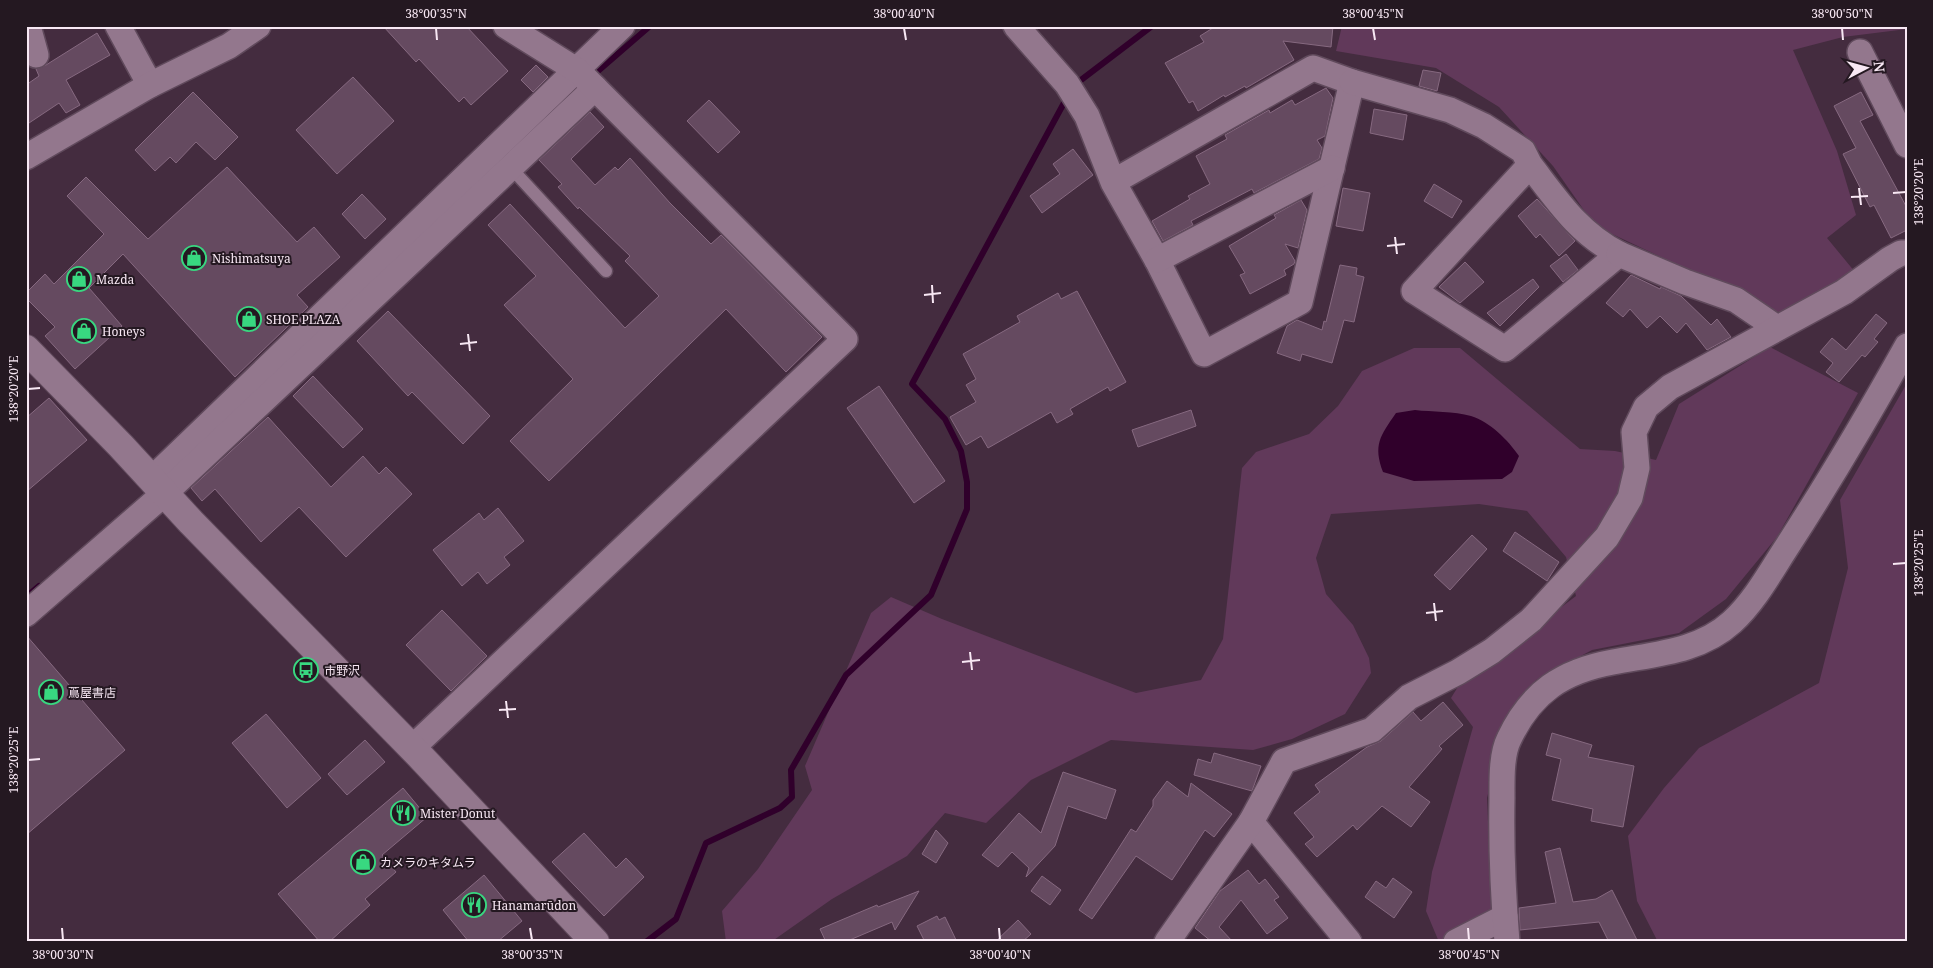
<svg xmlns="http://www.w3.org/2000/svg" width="1933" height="968" viewBox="0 0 1933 968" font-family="'Noto Serif','Noto Sans JP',serif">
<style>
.green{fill:#61395a}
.water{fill:#30002b}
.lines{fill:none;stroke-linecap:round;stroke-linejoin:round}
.stream{stroke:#30002b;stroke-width:6}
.building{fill:#654a60;stroke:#866980}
.lane-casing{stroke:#604a5c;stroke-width:15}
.street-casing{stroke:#604a5c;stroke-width:28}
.secondary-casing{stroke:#604a5c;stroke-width:30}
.lane{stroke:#93778d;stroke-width:12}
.street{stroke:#93778d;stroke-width:25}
.secondary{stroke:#93778d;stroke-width:28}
.ticks{fill:none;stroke:#f8e8f4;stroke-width:2}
.labels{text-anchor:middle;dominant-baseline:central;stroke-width:4;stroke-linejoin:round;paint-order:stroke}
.poi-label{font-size:12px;fill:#f8e8f4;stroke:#241821;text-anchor:start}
.neatline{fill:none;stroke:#f8e8f4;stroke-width:2}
.ticks-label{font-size:12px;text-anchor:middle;fill:#f8e8f4}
</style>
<rect width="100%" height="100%" fill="#442c3f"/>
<g class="green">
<path d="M1342 26H1907V29L1843 37 1793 50 1837 151 1856 215 1827 238 1855 272 1780 313 1595 226 1553 166 1499 107 1436 68 1336 51Z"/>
<path d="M1770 347 1858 393 1777 537 1726 599 1679 633 1592 650 1536 680 1506 721 1487 798 1493 942H1439L1426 911 1432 872 1473 727 1451 698 1459 685 1576 596 1566 557 1527 511 1479 504 1331 514 1316 558 1326 594 1353 625 1369 658 1371 673 1345 714 1292 739 1253 750 1111 740 1031 780 986 823 945 813 907 856 832 899 771 942H726L722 911 758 869 812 790 805 766 871 613 891 597 942 619 1136 693 1201 680 1223 639 1242 468 1256 452 1309 434 1338 406 1362 371 1414 348H1460L1580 449 1615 451 1656 460 1679 404Z"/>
<path d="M1907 383V942H1658L1637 901 1628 836 1664 788 1699 748 1819 683 1848 568 1840 500Z"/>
</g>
<path class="water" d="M1415 410C1432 412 1454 411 1471 416 1490 422 1508 440 1519 456L1512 472 1502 479 1414 481 1383 472C1373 445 1380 436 1396 413Z"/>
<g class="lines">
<g class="stream">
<path d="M590 78 650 26"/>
<path d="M1081 80 1152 26"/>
<path d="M26 597 39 586"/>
<path d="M646 942 676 919 706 843 780 808 792 797 791 770 846 675 931 595 967 509V482L961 451 945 419 912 384 1065 101"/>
</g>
</g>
<g class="building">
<path d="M383 26H466L508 71 471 105 464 97 459 102 419 59 416 62Z"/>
<path d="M1216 26H1333L1331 47 1283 41 1294 60 1246 88 1245 86 1225 97 1224 95 1198 111 1193 101 1189 103 1165 63 1204 42 1200 36Z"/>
<path d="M97 33 110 55 66 80 80 105 66 113 59 103 26 125V85L39 76 36 69 46 65Z"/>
<path d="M536 65 548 77 533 92 521 80Z"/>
<path d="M1423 70 1441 73 1437 91 1419 86Z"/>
<path d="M353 77 394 121 337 174 296 130Z"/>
<path d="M1326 88 1333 98 1325 136 1317 140 1322 148 1319 159 1254 193 1252 189 1191 221 1193 225 1163 241 1152 221 1190 199 1188 196 1210 184 1196 156 1227 139 1225 135 1269 110 1270 113 1292 100 1295 105Z"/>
<path d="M193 92 238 137 215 160 196 142 176 163 170 157 155 171 135 150Z"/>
<path d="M1861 92 1873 115 1860 121 1907 208V230L1891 238 1874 205 1870 207 1843 154 1856 148 1834 106Z"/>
<path d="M709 100 740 132 718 153 687 121Z"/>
<path d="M1374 109 1407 115 1403 140 1370 133Z"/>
<path d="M590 112 604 127 571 159 595 185 615 167 618 170 630 158 670 203 711 244 721 235 822 337 786 372 726 309 549 481 510 441 573 379 504 305 536 276 488 225 510 204 625 328 659 296 625 261 630 256 579 207 578 209 558 187 562 184 539 160Z"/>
<path d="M1073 149 1093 175 1042 213 1030 196 1060 174 1053 164Z"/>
<path d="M227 167 297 242 314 227 340 257 297 295 308 307 235 377 123 254 89 288 122 326 75 369 45 336 55 327 26 298V293L45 274 54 284 104 234 67 196 86 177 148 239Z"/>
<path d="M1434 184 1462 201 1452 218 1424 201Z"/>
<path d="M1343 188 1370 193 1363 231 1336 226Z"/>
<path d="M362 194 386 219 365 239 342 214Z"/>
<path d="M1537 199 1575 241 1559 256 1540 234 1536 238 1518 216Z"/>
<path d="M1301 200 1307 210 1298 248 1285 244 1295 261 1294 264 1284 270 1286 275 1250 294 1240 275 1245 273 1229 246 1276 218 1274 215Z"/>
<path d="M1566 254 1578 270 1563 282 1550 266Z"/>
<path d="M1465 262 1484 282 1460 303 1439 287Z"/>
<path d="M1340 265 1357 268 1356 275 1364 277 1354 322 1344 320 1332 363 1302 354 1300 361 1277 353 1287 326 1297 320 1322 330 1324 321 1326 322Z"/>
<path d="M1631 275 1660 289 1661 287 1681 296 1711 325 1717 319 1731 337 1707 350 1686 323 1677 333 1660 316 1647 328 1630 309 1623 317 1606 303Z"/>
<path d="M1533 279 1539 287 1500 326 1487 313Z"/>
<path d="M1077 291 1126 382 1110 391 1108 387 1070 409 1073 414 1057 423 1051 412 988 448 981 436 966 445 950 417 976 402 966 385 976 379 963 354 1020 322 1017 316 1058 293 1061 299Z"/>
<path d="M388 311 490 416 463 444 412 392 408 396 357 341Z"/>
<path d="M1876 314 1887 323 1874 339 1878 342 1865 357 1862 355 1839 382 1826 372 1833 363 1820 352 1832 338 1846 350Z"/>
<path d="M313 376 363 429 343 448 293 396Z"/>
<path d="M879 386 945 481 914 503 847 408Z"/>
<path d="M49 398 87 440 26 492V418Z"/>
<path d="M1191 410 1196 426 1138 447 1132 430Z"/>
<path d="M268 417 331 487 363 456 379 474 386 467 412 494 346 557 299 507 261 542 215 489 202 501 191 488Z"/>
<path d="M498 508 524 541 504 557 510 565 487 584 478 572 462 586 433 550 479 513 484 520Z"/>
<path d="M1515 532 1559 562 1547 581 1503 551Z"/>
<path d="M1472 535 1487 549 1450 590 1434 575Z"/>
<path d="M442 610 487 656 451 691 406 645Z"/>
<path d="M26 635 125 750 26 835Z"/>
<path d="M1443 702 1463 725 1439 746 1442 749 1409 787 1430 802 1411 827 1382 806 1357 830 1353 825 1317 857 1305 844 1314 837 1294 813 1320 792 1315 785 1367 747 1381 741 1413 712 1421 721Z"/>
<path d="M266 714 321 778 287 808 232 743Z"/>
<path d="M1552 733 1592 745 1588 757 1634 766 1623 827 1591 821 1593 809 1552 800 1561 759 1546 755Z"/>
<path d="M365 740 385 762 347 795 328 774Z"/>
<path d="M1214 753 1261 766 1252 791 1194 775 1198 759 1211 763Z"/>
<path d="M1063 772 1116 790 1106 819 1068 806 1055 846 1026 877 1029 868 1012 852 998 867 982 855 1019 813 1041 833Z"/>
<path d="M1167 781 1188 797 1191 783 1232 814 1214 837 1205 830 1172 880 1136 856 1092 919 1079 910 1131 829 1136 832 1153 806V800Z"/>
<path d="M403 788 427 817 382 855 396 872 365 899 370 905 329 942H320L278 894Z"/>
<path d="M936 830 948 843 936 863 922 854Z"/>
<path d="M584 833 616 868 626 858 644 877 604 916 552 862Z"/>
<path d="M1560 848 1573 902 1596 899 1612 890 1638 942H1609L1599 922 1520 930 1519 908 1556 903 1545 852Z"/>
<path d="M1248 870 1259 884 1265 879 1279 897 1274 900 1288 918 1267 934 1241 900 1219 927 1233 942H1212L1195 928 1220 891Z"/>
<path d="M484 875 522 921 497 942H469L443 910Z"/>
<path d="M1042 876 1061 890 1050 905 1031 891Z"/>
<path d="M1393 878 1412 892 1394 918 1365 897 1376 881 1386 888Z"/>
<path d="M919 891 895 930 892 922 845 942H826L820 929 877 905 878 907Z"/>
<path d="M937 916 939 920 945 917 957 942H925L917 926Z"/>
<path d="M1018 920 1031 934 1022 942H995Z"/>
</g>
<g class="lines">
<defs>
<path id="lane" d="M511 168 606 271"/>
<g id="street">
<path d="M28 26 36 55"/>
<path d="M118 26 150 85"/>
<path d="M1016 26 1067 84 1087 116 1113 182 1157 260 1204 354 1300 302 1352 82 1313 68 1113 182"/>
<path d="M1860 52 1907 145"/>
<path d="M1352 82 1450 110 1484 126 1523 151 1530 165 1414 291 1505 349 1619 254C1578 233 1557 200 1530 165"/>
<path d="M26 157 150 85 229 46 258 26"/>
<path d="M1619 254 1685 282 1736 300 1777 328"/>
<path d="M1157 260 1332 168"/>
<path d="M152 479 622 26"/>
<path d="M26 614 165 493 595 88"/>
<path d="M412 748 845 339 578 71 506 26"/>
<path d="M1251 822 1349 942"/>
<path d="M1167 942 1251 822 1284 761 1372 730 1409 697 1458 672 1492 651 1531 620 1607 537 1630 498 1637 468 1634 432 1646 407 1670 387 1844 292 1890 259 1901 253H1907"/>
<path d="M1456 942 1505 917"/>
<path d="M1507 942C1503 894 1501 847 1502 798 1502 781 1501 755 1509 739 1531 692 1563 671 1613 662 1654 654 1699 652 1732 622 1755 601 1771 571 1788 545 1830 480 1869 414 1907 346"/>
</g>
<path id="secondary" d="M26 349 121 446 191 522 418 754 595 942"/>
</defs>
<use href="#lane" class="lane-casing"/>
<use href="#street" class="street-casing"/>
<use href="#secondary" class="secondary-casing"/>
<use href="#lane" class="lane"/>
<use href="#street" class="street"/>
<use href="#secondary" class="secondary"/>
</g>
<path class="ticks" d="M436 28 437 40M904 28 906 40M1373 28 1375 40M1842 28 1843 40M1859 188 1861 205M1893 193 1906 192M1851 197 1868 196M1395 237 1397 254M1387 246 1405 244M932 285 933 303M924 295 941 293M468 334 470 351M460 344 477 342M28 389 40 388M1893 564 1906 563M1434 603 1436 621M1426 613 1443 611M970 652 972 670M962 662 980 660M506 701 508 718M499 710 516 709M28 760 40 759M62 928 63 940M530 928 532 940M999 928 1000 940M1468 928 1469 940"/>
<defs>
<symbol id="shop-ring" viewBox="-11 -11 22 22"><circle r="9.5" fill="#241821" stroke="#38d880" stroke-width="1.5"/><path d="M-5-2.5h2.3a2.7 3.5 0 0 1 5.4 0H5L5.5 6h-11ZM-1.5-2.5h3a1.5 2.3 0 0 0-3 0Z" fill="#38d880"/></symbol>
<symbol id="bus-ring" viewBox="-11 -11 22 22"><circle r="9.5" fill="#241821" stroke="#38d880" stroke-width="1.5"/><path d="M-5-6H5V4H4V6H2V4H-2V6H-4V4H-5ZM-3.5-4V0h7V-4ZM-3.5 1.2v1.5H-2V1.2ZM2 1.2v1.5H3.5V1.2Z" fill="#38d880"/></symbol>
<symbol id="restaurant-ring" viewBox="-11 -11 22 22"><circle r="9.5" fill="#241821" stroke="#38d880" stroke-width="1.5"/><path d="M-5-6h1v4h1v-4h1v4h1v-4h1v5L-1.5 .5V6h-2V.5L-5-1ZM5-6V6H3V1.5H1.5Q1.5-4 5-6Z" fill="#38d880"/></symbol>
</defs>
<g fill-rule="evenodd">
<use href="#shop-ring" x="180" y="244" width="28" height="28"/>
<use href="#shop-ring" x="65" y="265" width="28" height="28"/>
<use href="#shop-ring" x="235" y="305" width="28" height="28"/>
<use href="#shop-ring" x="70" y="317" width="28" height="28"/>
<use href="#bus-ring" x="292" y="656" width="28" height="28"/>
<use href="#shop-ring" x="37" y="678" width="28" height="28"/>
<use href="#restaurant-ring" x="389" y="799" width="28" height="28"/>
<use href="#shop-ring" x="349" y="848" width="28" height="28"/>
<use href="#restaurant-ring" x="460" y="891" width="28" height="28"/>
</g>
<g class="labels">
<g class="poi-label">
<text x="212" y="258">Nishimatsuya</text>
<text x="96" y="279">Mazda</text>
<text x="266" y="319">SHOE PLAZA</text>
<text x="102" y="331">Honeys</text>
<text x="324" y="670">市野沢</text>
<text x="68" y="692">蔦屋書店</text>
<text x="420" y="813">Mister Donut</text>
<text x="380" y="862">カメラのキタムラ</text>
<text x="492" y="905">Hanamarūdon</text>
</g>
</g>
<rect width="1933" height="968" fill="none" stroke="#241821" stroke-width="55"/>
<g transform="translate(1866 68) rotate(84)" stroke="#241821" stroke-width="4" paint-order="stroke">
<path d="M0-4L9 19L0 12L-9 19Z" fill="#f8e8f4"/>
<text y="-8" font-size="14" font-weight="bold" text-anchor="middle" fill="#f8e8f4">N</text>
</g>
<rect x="28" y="28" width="1878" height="912" class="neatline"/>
<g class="ticks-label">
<text x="436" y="18">38°00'35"N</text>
<text x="904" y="18">38°00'40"N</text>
<text x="1373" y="18">38°00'45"N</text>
<text x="1842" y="18">38°00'50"N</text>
<text transform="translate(1919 192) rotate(-90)" y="4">138°20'20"E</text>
<text transform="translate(14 389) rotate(-90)" y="4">138°20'20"E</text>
<text transform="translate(1919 563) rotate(-90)" y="4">138°20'25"E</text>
<text transform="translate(14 760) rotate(-90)" y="4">138°20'25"E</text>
<text x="63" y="959">38°00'30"N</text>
<text x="532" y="959">38°00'35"N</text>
<text x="1000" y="959">38°00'40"N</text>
<text x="1469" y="959">38°00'45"N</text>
</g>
</svg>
